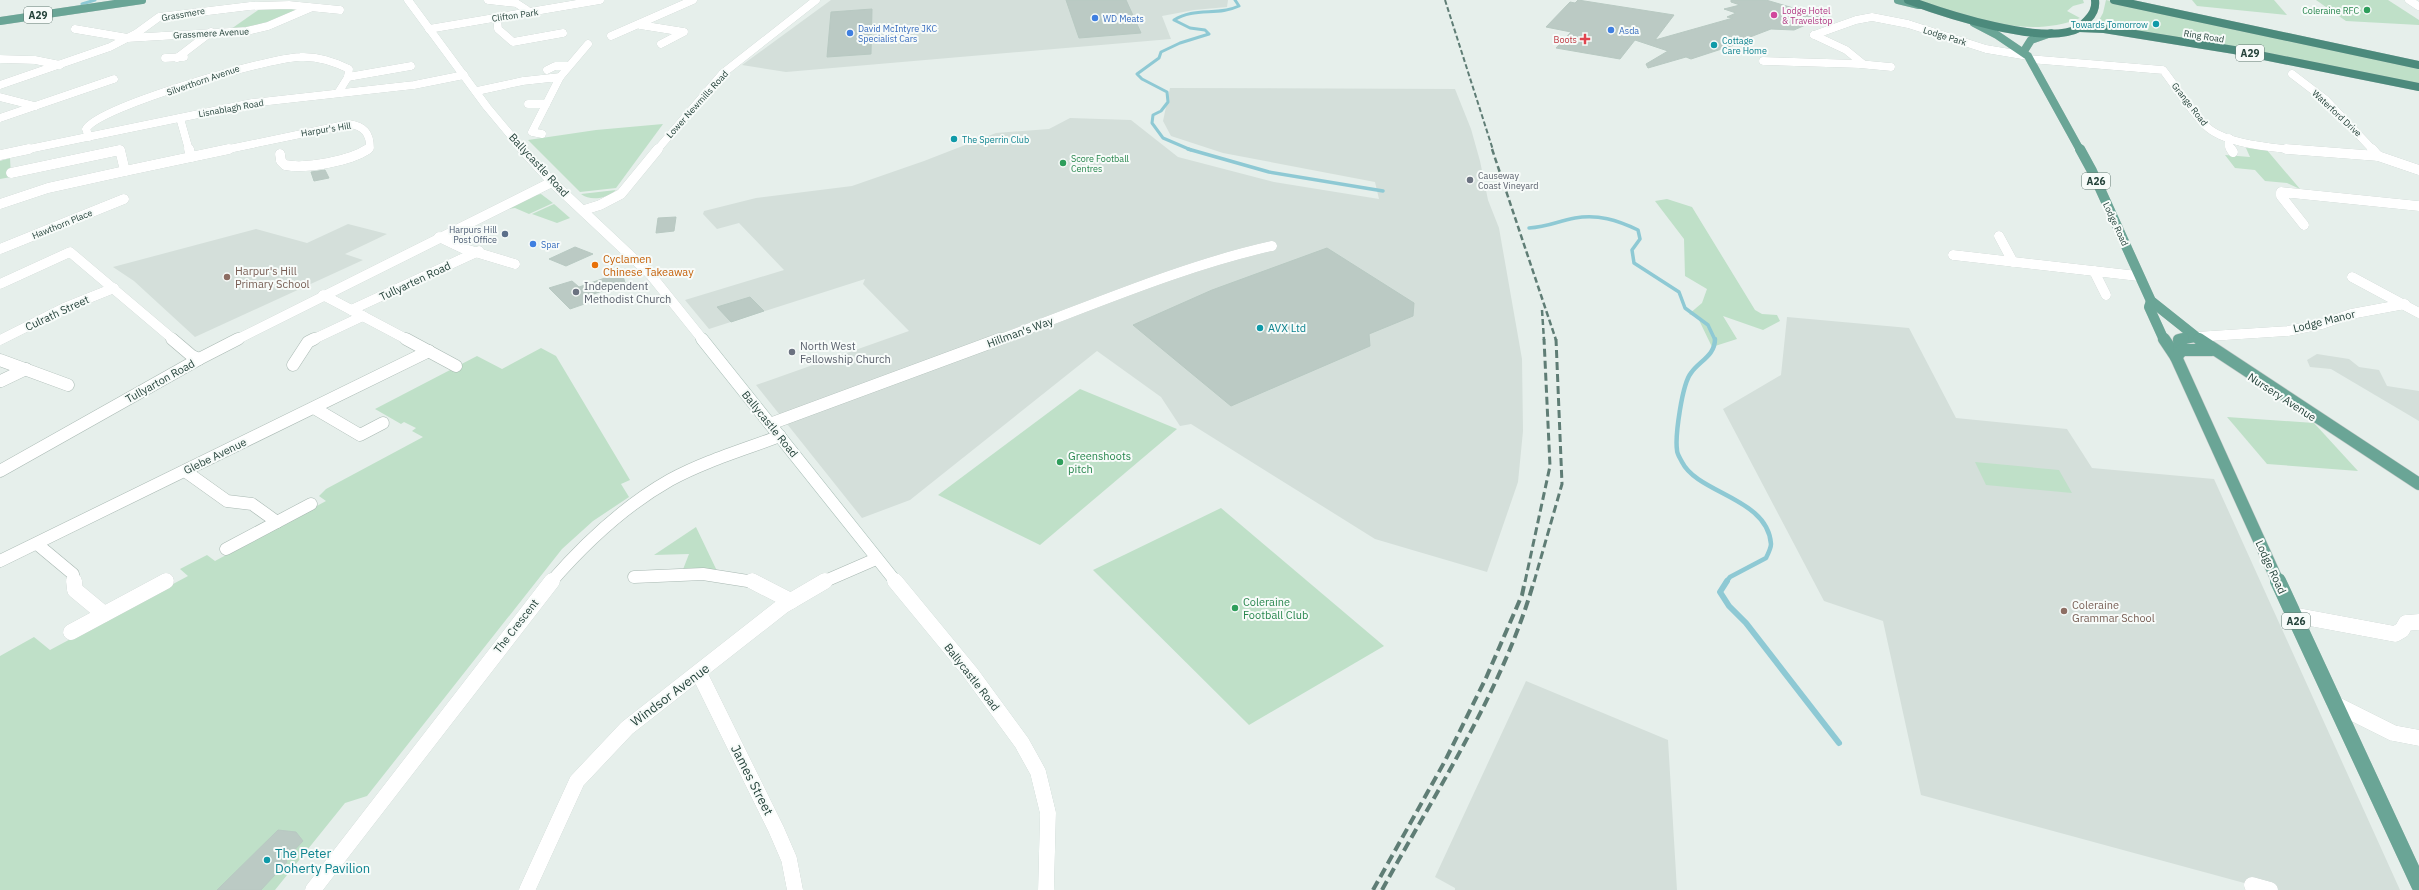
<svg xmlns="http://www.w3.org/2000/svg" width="2419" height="890" viewBox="0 0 2419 890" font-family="'IBM Plex Sans',sans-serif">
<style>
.built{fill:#d4dfda}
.green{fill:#bfe0c8}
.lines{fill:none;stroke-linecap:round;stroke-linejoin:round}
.stream-far3{stroke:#8ec9d4;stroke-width:3}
.stream-far2{stroke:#8ec9d4;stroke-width:3.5}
.stream-far1{stroke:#8ec9d4;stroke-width:4.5}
.stream{stroke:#8ec9d4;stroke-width:6}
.building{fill:#bbcac4;stroke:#b8c9c2}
.minor-far3-casing{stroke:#a8b8b2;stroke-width:8}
.minor-far2-casing{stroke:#a8b8b2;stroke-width:10}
.minor-far1-casing{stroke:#a8b8b2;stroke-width:13}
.minor-casing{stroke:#a8b8b2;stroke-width:16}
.tertiary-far1-casing{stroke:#a8b8b2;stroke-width:8}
.tertiary-casing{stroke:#a8b8b2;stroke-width:10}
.secondary-far3-casing{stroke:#a4bbb3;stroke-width:8}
.secondary-far2-casing{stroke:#a4bbb3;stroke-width:10}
.secondary-far1-casing{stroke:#a4bbb3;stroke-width:13}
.secondary-casing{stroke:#a4bbb3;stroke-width:16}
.primary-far3-casing{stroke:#c2cac8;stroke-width:8}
.primary-far2-casing{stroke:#c2cac8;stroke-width:10}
.primary-far1-casing{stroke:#c2cac8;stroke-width:13}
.primary-casing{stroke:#c2cac8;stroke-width:16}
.trunk-casing{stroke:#c2cac8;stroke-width:8}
.minor-far3{stroke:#fff;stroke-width:8}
.minor-far2{stroke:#fff;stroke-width:10}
.minor-far1{stroke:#fff;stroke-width:12}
.minor{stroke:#fff;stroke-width:16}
.tertiary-far1{stroke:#fff;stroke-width:8}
.tertiary{stroke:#fff;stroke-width:10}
.secondary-far3{stroke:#fff;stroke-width:8}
.secondary-far2{stroke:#fff;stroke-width:10}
.secondary-far1{stroke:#fff;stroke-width:12}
.secondary{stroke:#fff;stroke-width:16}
.primary-far3{stroke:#6aa596;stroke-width:8}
.primary-far2{stroke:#6aa596;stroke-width:10}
.primary-far1{stroke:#6aa596;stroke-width:12}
.primary{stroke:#6aa596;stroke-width:16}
.trunk{stroke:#4c8a7c;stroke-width:8}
.rail-far3{stroke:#5f7d75;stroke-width:2;stroke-dasharray:5 2.5;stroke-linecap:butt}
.rail-far2{stroke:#5f7d75;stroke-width:2.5;stroke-dasharray:6 3;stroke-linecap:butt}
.rail-far1{stroke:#5f7d75;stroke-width:3;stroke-dasharray:8 4;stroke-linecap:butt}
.rail{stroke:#5f7d75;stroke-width:4;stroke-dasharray:10 5;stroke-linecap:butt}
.leisure-dot{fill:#2e9e5b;stroke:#f7fbf9;stroke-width:1.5}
.hotel-dot{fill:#d1479c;stroke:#f7fbf9;stroke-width:1.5}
.shop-dot{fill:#3f7fe0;stroke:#f7fbf9;stroke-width:1.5}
.culture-dot{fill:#0f9aa8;stroke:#f7fbf9;stroke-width:1.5}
.health-dot{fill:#e0444e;stroke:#f7fbf9;stroke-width:1.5}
.worship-dot{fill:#6b7280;stroke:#f7fbf9;stroke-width:1.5}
.service-dot{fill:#5c6f8a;stroke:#f7fbf9;stroke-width:1.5}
.food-dot{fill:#e8710a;stroke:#f7fbf9;stroke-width:1.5}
.education-dot{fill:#8d6e63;stroke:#f7fbf9;stroke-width:1.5}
.labels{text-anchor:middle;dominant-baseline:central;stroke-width:4;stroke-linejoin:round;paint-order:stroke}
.far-hotel-label{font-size:9px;fill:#b23c85;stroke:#f7fbf9;text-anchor:start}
.far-leisure-label{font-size:9px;fill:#27864d;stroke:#f7fbf9;text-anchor:end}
.far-street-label{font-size:9px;fill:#24423a;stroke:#f7fbf9}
.far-shop-label{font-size:9px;fill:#366cbe;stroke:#f7fbf9;text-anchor:start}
.far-culture-label{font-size:9px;fill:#0d838f;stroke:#f7fbf9;text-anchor:start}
.far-health-label{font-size:9px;fill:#be3a42;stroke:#f7fbf9;text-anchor:end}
.far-worship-label{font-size:9px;fill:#5b616d;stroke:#f7fbf9;text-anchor:start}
.far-service-label{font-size:9px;fill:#4e5e75;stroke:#f7fbf9;text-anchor:end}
.shield{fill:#f7fbf9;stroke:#637a73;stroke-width:1}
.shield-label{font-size:10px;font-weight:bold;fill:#24423a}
.street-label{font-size:11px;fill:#24423a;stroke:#f7fbf9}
.food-label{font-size:11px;fill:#c56008;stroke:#f7fbf9;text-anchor:start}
.education-label{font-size:11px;fill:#785e54;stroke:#f7fbf9;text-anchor:start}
.worship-label{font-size:11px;fill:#5b616d;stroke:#f7fbf9;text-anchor:start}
.culture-label{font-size:11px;fill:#0d838f;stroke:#f7fbf9;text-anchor:start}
.leisure-label{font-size:11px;fill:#27864d;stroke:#f7fbf9;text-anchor:start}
.near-street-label{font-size:13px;fill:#24423a;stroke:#f7fbf9}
.near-culture-label{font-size:13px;fill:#0d838f;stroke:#f7fbf9;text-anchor:start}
</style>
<rect width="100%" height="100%" fill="#e6efeb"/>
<g class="built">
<path d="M831 0H1228L1227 7 1194 10 1162 16 1171 39 786 72 742 65Z"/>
<path d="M1170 88 1455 89 1471 129 1480 161 1488 200 1499 228 1522 359 1523 431 1518 482 1487 572 1375 539 1191 424 1180 426 1161 397 1097 351 910 500 862 518 756 385 909 331 863 284 865 279 709 329 685 300 784 270 739 223 717 229 703 214 704 211 756 198 852 186 924 161 996 133 1049 129 1070 118 1131 120 1178 157 1274 182 1379 199 1375 182 1223 153 1171 136 1163 121Z"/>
<path d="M348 224 387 234 345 254 363 260 195 337 134 281 113 267 256 229 307 243Z"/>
<path d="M1787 317 1909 328 1956 418 2067 429 2092 468 2214 479 2400 890H2270L1921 795 1883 621 1824 601 1723 409 1781 375Z"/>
<path d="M2317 354 2349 359 2359 367 2379 370 2387 386 2419 391V421L2331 369 2310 367 2307 360Z"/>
<path d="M1526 681 1668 740 1677 890H1455V888L1435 877Z"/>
</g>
<g class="green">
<path d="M1918 0H2083L2084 3 2073 6 2067 11 2080 18C2028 40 1969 17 1918 0Z"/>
<path d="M2106 0 2419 67V84L2096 26 2103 13Z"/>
<path d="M2192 0H2274L2287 15 2197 6Z"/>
<path d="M2316 0H2388L2419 20V25L2346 21Z"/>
<path d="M261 8 300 9 260 27 231 29Z"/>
<path d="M663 124 616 188 580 192 528 140 596 130Z"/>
<path d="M2246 148 2266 149 2300 189 2287 183 2265 181 2255 170 2235 168 2225 155 2250 157Z"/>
<path d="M10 158 11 177 0 179V161Z"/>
<path d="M616 190C608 198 591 202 581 194Z"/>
<path d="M541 194 553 203 529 214 515 208 507 209 535 195Z"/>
<path d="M1667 199 1692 207 1755 310 1762 314 1777 315 1780 321 1763 330 1723 316 1737 339 1712 347 1698 318 1689 314 1702 303 1707 289 1685 276 1684 239 1655 201Z"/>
<path d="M554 204 570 218 557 223 532 214Z"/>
<path d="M541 348 556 356 630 480 621 484 629 497 593 521 562 549 367 796 345 803 275 890H0V656L34 637 50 650 188 576 180 569 207 555 215 561 326 501 319 496 326 489 423 437 412 431 416 428 404 422 401 424 375 409 477 356 502 369Z"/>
<path d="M1080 389 1177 429 1040 545 938 495Z"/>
<path d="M2227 417 2314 423 2358 471 2267 464Z"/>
<path d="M1975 462 2059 470 2072 493 1986 485Z"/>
<path d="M1221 508 1384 646 1249 725 1093 570Z"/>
<path d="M696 527 717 571 682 572 689 554 654 555Z"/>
</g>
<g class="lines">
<g class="stream-far3">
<path d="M83 6 82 4 95 0"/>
<path d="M1191 150 1163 138 1152 123 1153 115 1161 111 1168 102 1167 92 1142 79 1137 74 1159 58 1161 52 1180 43 1209 34 1205 30 1190 28 1174 20C1194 7 1218 16 1239 6L1235 0"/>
</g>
<g class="stream-far2">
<path d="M1188 149 1269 172 1383 191"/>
<path d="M1529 228C1548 227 1558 221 1575 218 1598 214 1617 220 1638 230L1640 239 1632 250 1634 263 1679 292 1685 308 1708 325 1715 340"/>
</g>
<path class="stream-far1" d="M1715 339C1715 356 1699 361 1691 373 1682 384 1675 436 1677 450 1677 454 1680 458 1682 462 1698 494 1768 498 1771 544 1771 548 1768 554 1766 558L1730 577 1726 582"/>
<path class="stream" d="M1727 581 1720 592 1729 606 1746 623 1839 743"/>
</g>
<g class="building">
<path d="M1066 0H1126L1141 33 1079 38Z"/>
<path d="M1578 0 1674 15 1655 40 1733 18 1727 17 1736 13 1724 9 1740 5 1731 2V0H1766L1824 17 1794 30 1771 29 1737 42 1740 43 1691 59 1686 57 1648 68 1646 64 1668 51 1635 40 1620 59 1556 48 1571 32 1546 27 1570 2 1575 3Z"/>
<path d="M872 9 871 54 827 57 831 12Z"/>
<path d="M325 170 329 178 314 181 311 172Z"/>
<path d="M676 217 674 231 656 233 658 218Z"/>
<path d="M575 247 593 254 566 266 549 259Z"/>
<path d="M1327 248 1414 303 1413 316 1369 334 1370 346 1231 406 1133 325 1212 290Z"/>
<path d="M622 272 625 283 588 296 593 301 570 309 549 288 572 281 579 287Z"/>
<path d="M750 297 764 311 731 322 717 307Z"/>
<path d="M278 830 296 832 303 841 286 859 287 862 261 890H217Z"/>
</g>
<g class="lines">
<defs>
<g id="minor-far3">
<path d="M488 0 516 3 527 10 526 13"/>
<path d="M2409 0 2418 6"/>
<path d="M497 17 498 29 513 42 563 33"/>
<path d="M640 25 684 32 661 44"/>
<path d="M75 29 128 38 247 31 268 26 310 8"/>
<path d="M429 29 600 0"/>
<path d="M1814 35 1856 20 1872 17 1908 24 1986 49 2028 56"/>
<path d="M1814 35 1846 50 1862 63"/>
<path d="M611 36 693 0"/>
<path d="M165 58 184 57"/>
<path d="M177 58 211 32"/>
<path d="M0 59 35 60 60 65"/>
<path d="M2030 59 2163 70C2177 88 2190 110 2206 126 2224 144 2270 147 2294 150"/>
<path d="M1763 61 1859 64 1891 67"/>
<path d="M547 70 555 66H568"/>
<path d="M2292 74 2326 100 2373 150"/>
<path d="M348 77 411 66"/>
<path d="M560 77 588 44"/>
<path d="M0 85 110 47 137 33 159 17 250 6 289 5 340 10"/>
<path d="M477 91 523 81 560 77 532 132 542 134"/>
<path d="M0 97 35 106"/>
<path d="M528 104H546"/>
<path d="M0 118 114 79"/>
<path d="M180 118 189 150"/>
<path d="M89 137 86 129C100 106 268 58 300 57 318 56 333 61 349 69L348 77 338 93"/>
<path d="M2229 138V147L2231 150"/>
<path d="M24 150 252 103 414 85 464 75"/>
<path d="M224 150 349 124C364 126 370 133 370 148L367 150"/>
</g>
<g id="minor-far2">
<path d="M2231 149 2233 152"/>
<path d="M2286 149 2378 156 2419 170"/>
<path d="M2372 149 2378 156"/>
<path d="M280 154 281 161 285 165C307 169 350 161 368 149"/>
<path d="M0 155 29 149"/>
<path d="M191 157 229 149"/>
<path d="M11 173 120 150 125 171 191 157 189 149"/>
<path d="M0 204 48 188 125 171"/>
<path d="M2304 225 2281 196V192L2419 206"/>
<path d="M1999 236 2013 262"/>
<path d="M439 237 462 248 515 264"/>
<path d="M0 249 124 199"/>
<path d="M1953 255 2138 276"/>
<path d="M2094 271 2106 295"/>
<path d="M2352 277 2419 313"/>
<path d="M0 284 70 252 174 340"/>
<path d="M323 295 408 340"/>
<path d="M351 310 479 251"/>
<path d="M2195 337 2288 331 2322 324 2351 314 2405 304"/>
<path d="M0 340 64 308 114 288"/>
<path d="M236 340 552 182"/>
<path d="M312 340 363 316"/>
<path d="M998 340C1086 308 1181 266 1272 246"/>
</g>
<g id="minor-far1">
<path d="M172 339 192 356 199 359"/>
<path d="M406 339 456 366"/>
<path d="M0 360 68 385"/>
<path d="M293 365 308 342 314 339"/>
<path d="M1 381 26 369"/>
<path d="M314 408 360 435 383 423"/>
<path d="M770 424 1000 339"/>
<path d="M0 471 199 359 238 339"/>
<path d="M185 471 227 501 252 504 277 522"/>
<path d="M37 544 73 574 74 582"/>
<path d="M226 549 311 504"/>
<path d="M0 561 429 351"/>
<path d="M634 577 703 574 754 582"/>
<path d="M164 582 167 581"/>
<path d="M551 582C585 543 624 506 670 480 705 461 743 450 780 436"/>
<path d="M823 582 876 559"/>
</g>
<g id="minor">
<path d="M74 581 75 590 104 614"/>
<path d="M752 581 791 601"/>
<path d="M2293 615 2395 634 2402 630 2406 623 2419 622"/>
<path d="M71 632 166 581"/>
<path d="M699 673 776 829 789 859 795 890"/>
<path d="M2335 704 2393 733 2419 738"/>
<path d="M313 890 552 581"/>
<path d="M527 890 577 781 627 728 784 605 825 581"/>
<path d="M2254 890 2252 885 2270 890"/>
</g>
<path id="tertiary-far1" d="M657 150 722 74 816 0"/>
<path id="tertiary" d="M584 210 600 205 621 194 658 149"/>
<path id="secondary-far3" d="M408 0 487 107 523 150"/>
<path id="secondary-far2" d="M522 149 552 182 650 274 703 340"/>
<path id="secondary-far1" d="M702 339 896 582"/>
<path id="secondary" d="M895 581 970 672 1022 743 1038 772 1048 813 1046 890"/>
<g id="primary-far3">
<path d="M1898 0 1919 5"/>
<path d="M0 21 142 0"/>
<path d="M1974 23 1997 35 2028 56 2080 150"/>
<path d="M2024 51 2031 40 2051 33"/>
</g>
<g id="primary-far2">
<path d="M2080 149 2092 171 2151 301 2200 340"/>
<path d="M2151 301 2149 307 2164 340"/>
<path d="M2179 340 2195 337"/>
</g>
<g id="primary-far1">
<path d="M2164 339 2176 357 2278 582"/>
<path d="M2199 339 2419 484"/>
<path d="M2180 352 2179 340 2183 339"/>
<path d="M2176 357 2182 350H2212"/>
</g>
<path id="primary" d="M2278 581 2419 885"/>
<g id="trunk">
<path d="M1908 0C1943 13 2045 47 2079 28 2082 26 2085 22 2088 19 2093 14 2096 7 2095 0"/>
<path d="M2114 0 2419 65"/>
<path d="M2079 28 2104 29 2234 50 2419 87"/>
</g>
</defs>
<use href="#minor-far3" class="minor-far3-casing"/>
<use href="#minor-far2" class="minor-far2-casing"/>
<use href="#minor-far1" class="minor-far1-casing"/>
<use href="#minor" class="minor-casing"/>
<use href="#tertiary-far1" class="tertiary-far1-casing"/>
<use href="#tertiary" class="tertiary-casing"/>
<use href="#secondary-far3" class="secondary-far3-casing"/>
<use href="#secondary-far2" class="secondary-far2-casing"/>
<use href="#secondary-far1" class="secondary-far1-casing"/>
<use href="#secondary" class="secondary-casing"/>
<use href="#primary-far3" class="primary-far3-casing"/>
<use href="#primary-far2" class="primary-far2-casing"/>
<use href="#primary-far1" class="primary-far1-casing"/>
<use href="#primary" class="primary-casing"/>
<use href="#trunk" class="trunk-casing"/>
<use href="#minor-far3" class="minor-far3"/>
<use href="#minor-far2" class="minor-far2"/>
<use href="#minor-far1" class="minor-far1"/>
<use href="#minor" class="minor"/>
<use href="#tertiary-far1" class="tertiary-far1"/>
<use href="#tertiary" class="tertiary"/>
<use href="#secondary-far3" class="secondary-far3"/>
<use href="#secondary-far2" class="secondary-far2"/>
<use href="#secondary-far1" class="secondary-far1"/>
<use href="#secondary" class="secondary"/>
<use href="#primary-far3" class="primary-far3"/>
<use href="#primary-far2" class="primary-far2"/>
<use href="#primary-far1" class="primary-far1"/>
<use href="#primary" class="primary"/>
<use href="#trunk" class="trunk"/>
<path class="rail-far3" d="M1445 0 1493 150"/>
<g class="rail-far2">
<path d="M1492 149 1556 340"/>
<path d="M1542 310 1544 340"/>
</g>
<g class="rail-far1">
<path d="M1525 582 1550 466 1544 339"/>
<path d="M1534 582 1562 484 1556 339"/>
</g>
<g class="rail">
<path d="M1373 890 1445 761 1486 678 1522 595 1525 581"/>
<path d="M1382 890C1436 791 1503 690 1534 581"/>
</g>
</g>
<g class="leisure-dot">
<circle cx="2367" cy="10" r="4"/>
<circle cx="1063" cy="163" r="4"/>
<circle cx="1060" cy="462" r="4"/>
<circle cx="1235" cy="608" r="4"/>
</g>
<circle class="hotel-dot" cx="1774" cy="15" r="4"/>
<g class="shop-dot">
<circle cx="1095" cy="18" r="4"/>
<circle cx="1611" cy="30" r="4"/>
<circle cx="850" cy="33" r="4"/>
<circle cx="533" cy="244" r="4"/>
</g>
<g class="culture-dot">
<circle cx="2156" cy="24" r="4"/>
<circle cx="1714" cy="45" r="4"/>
<circle cx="954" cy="139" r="4"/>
<circle cx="1260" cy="328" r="4"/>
<circle cx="267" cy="860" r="4"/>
</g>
<path class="health-dot" d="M1583 33h4v4h4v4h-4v4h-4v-4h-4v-4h4z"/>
<g class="worship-dot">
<circle cx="1470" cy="180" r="4"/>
<circle cx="576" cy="292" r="4"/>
<circle cx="792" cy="352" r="4"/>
</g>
<circle class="service-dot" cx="505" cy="234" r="4"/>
<circle class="food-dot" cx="595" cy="265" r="4"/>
<g class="education-dot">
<circle cx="227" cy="277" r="4"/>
<circle cx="2064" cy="611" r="4"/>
</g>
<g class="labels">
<g class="far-hotel-label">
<text x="1782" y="10">Lodge Hotel<tspan x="1782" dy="10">&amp; Travelstop</tspan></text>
</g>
<g class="far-leisure-label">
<text x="2359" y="10">Coleraine RFC</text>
<text x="1071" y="158" text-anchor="start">Score Football<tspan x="1071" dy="10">Centres</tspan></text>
</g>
<g class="far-street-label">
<text transform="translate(183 14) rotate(-10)">Grassmere</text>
<text transform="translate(515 15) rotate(-8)">Clifton Park</text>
<text transform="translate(211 33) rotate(-3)">Grassmere Avenue</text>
<text transform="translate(1945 36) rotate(17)">Lodge Park</text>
<text transform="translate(2204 36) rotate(9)">Ring Road</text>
<text transform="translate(203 80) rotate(-19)">Silverthorn Avenue</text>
<text transform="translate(697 104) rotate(-48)">Lower Newmills Road</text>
<text transform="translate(2190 104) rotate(52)">Grange Road</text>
<text transform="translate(231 108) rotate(-10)">Lisnablagh Road</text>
<text transform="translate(2337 113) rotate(43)">Waterford Drive</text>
<text transform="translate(326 129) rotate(-9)">Harpur's Hill</text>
<text transform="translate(62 224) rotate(-22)">Hawthorn Place</text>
<text transform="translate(2116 224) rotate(65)">Lodge Road</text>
</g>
<g class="far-shop-label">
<text x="1103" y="18">WD Meats</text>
<text x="858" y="28">David McIntyre JKC<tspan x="858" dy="10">Specialist Cars</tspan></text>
<text x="1619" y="30">Asda</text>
<text x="541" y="244">Spar</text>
</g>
<g class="far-culture-label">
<text x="2148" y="24" text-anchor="end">Towards Tomorrow</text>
<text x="1722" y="40">Cottage<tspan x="1722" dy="10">Care Home</tspan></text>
<text x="962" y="139">The Sperrin Club</text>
</g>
<g class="far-health-label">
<text x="1577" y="39">Boots</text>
</g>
<g class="far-worship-label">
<text x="1478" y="175">Causeway<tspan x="1478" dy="10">Coast Vineyard</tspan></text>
</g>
<g class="far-service-label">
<text x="497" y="229">Harpurs Hill<tspan x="497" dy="10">Post Office</tspan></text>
</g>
<g class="shield">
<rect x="24" y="7" width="28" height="16" rx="3"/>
<rect x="2236" y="45" width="28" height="16" rx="3"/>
<rect x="2082" y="173" width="28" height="16" rx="3"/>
<rect x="2282" y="613" width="28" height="16" rx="3"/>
</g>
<g class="shield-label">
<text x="38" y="15">A29</text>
<text x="2250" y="53">A29</text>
<text x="2096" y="181">A26</text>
<text x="2296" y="621">A26</text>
</g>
<g class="street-label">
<text transform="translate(539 165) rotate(47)">Ballycastle Road</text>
<text transform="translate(415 281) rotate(-25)">Tullyarten Road</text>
<text transform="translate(57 313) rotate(-25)">Culrath Street</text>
<text transform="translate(2324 321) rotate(-14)">Lodge Manor</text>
<text transform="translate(1020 332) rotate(-20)">Hillman's Way</text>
<text transform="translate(160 381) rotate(-29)">Tullyarton Road</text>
<text transform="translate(2282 397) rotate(33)">Nursery Avenue</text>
<text transform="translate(770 424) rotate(51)">Ballycastle Road</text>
<text transform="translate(215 456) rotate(-26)">Glebe Avenue</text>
<text transform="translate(2271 567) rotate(65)">Lodge Road</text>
<text transform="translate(516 626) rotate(-52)">The Crescent</text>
<text transform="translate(972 677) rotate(52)">Ballycastle Road</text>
</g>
<g class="food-label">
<text x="603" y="259">Cyclamen<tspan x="603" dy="13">Chinese Takeaway</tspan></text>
</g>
<g class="education-label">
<text x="235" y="271">Harpur's Hill<tspan x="235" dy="13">Primary School</tspan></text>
<text x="2072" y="605">Coleraine<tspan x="2072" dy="13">Grammar School</tspan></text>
</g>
<g class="worship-label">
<text x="584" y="286">Independent<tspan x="584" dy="13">Methodist Church</tspan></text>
<text x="800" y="346">North West<tspan x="800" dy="13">Fellowship Church</tspan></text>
</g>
<g class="culture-label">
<text x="1268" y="328">AVX Ltd</text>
</g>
<g class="leisure-label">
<text x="1068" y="456">Greenshoots<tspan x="1068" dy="13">pitch</tspan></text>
<text x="1243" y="602">Coleraine<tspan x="1243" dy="13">Football Club</tspan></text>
</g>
<g class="near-street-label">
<text transform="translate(670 695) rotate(-37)">Windsor Avenue</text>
<text transform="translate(752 780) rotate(63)">James Street</text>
</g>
<g class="near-culture-label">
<text x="275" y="853">The Peter<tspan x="275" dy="15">Doherty Pavilion</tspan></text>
</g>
</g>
</svg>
